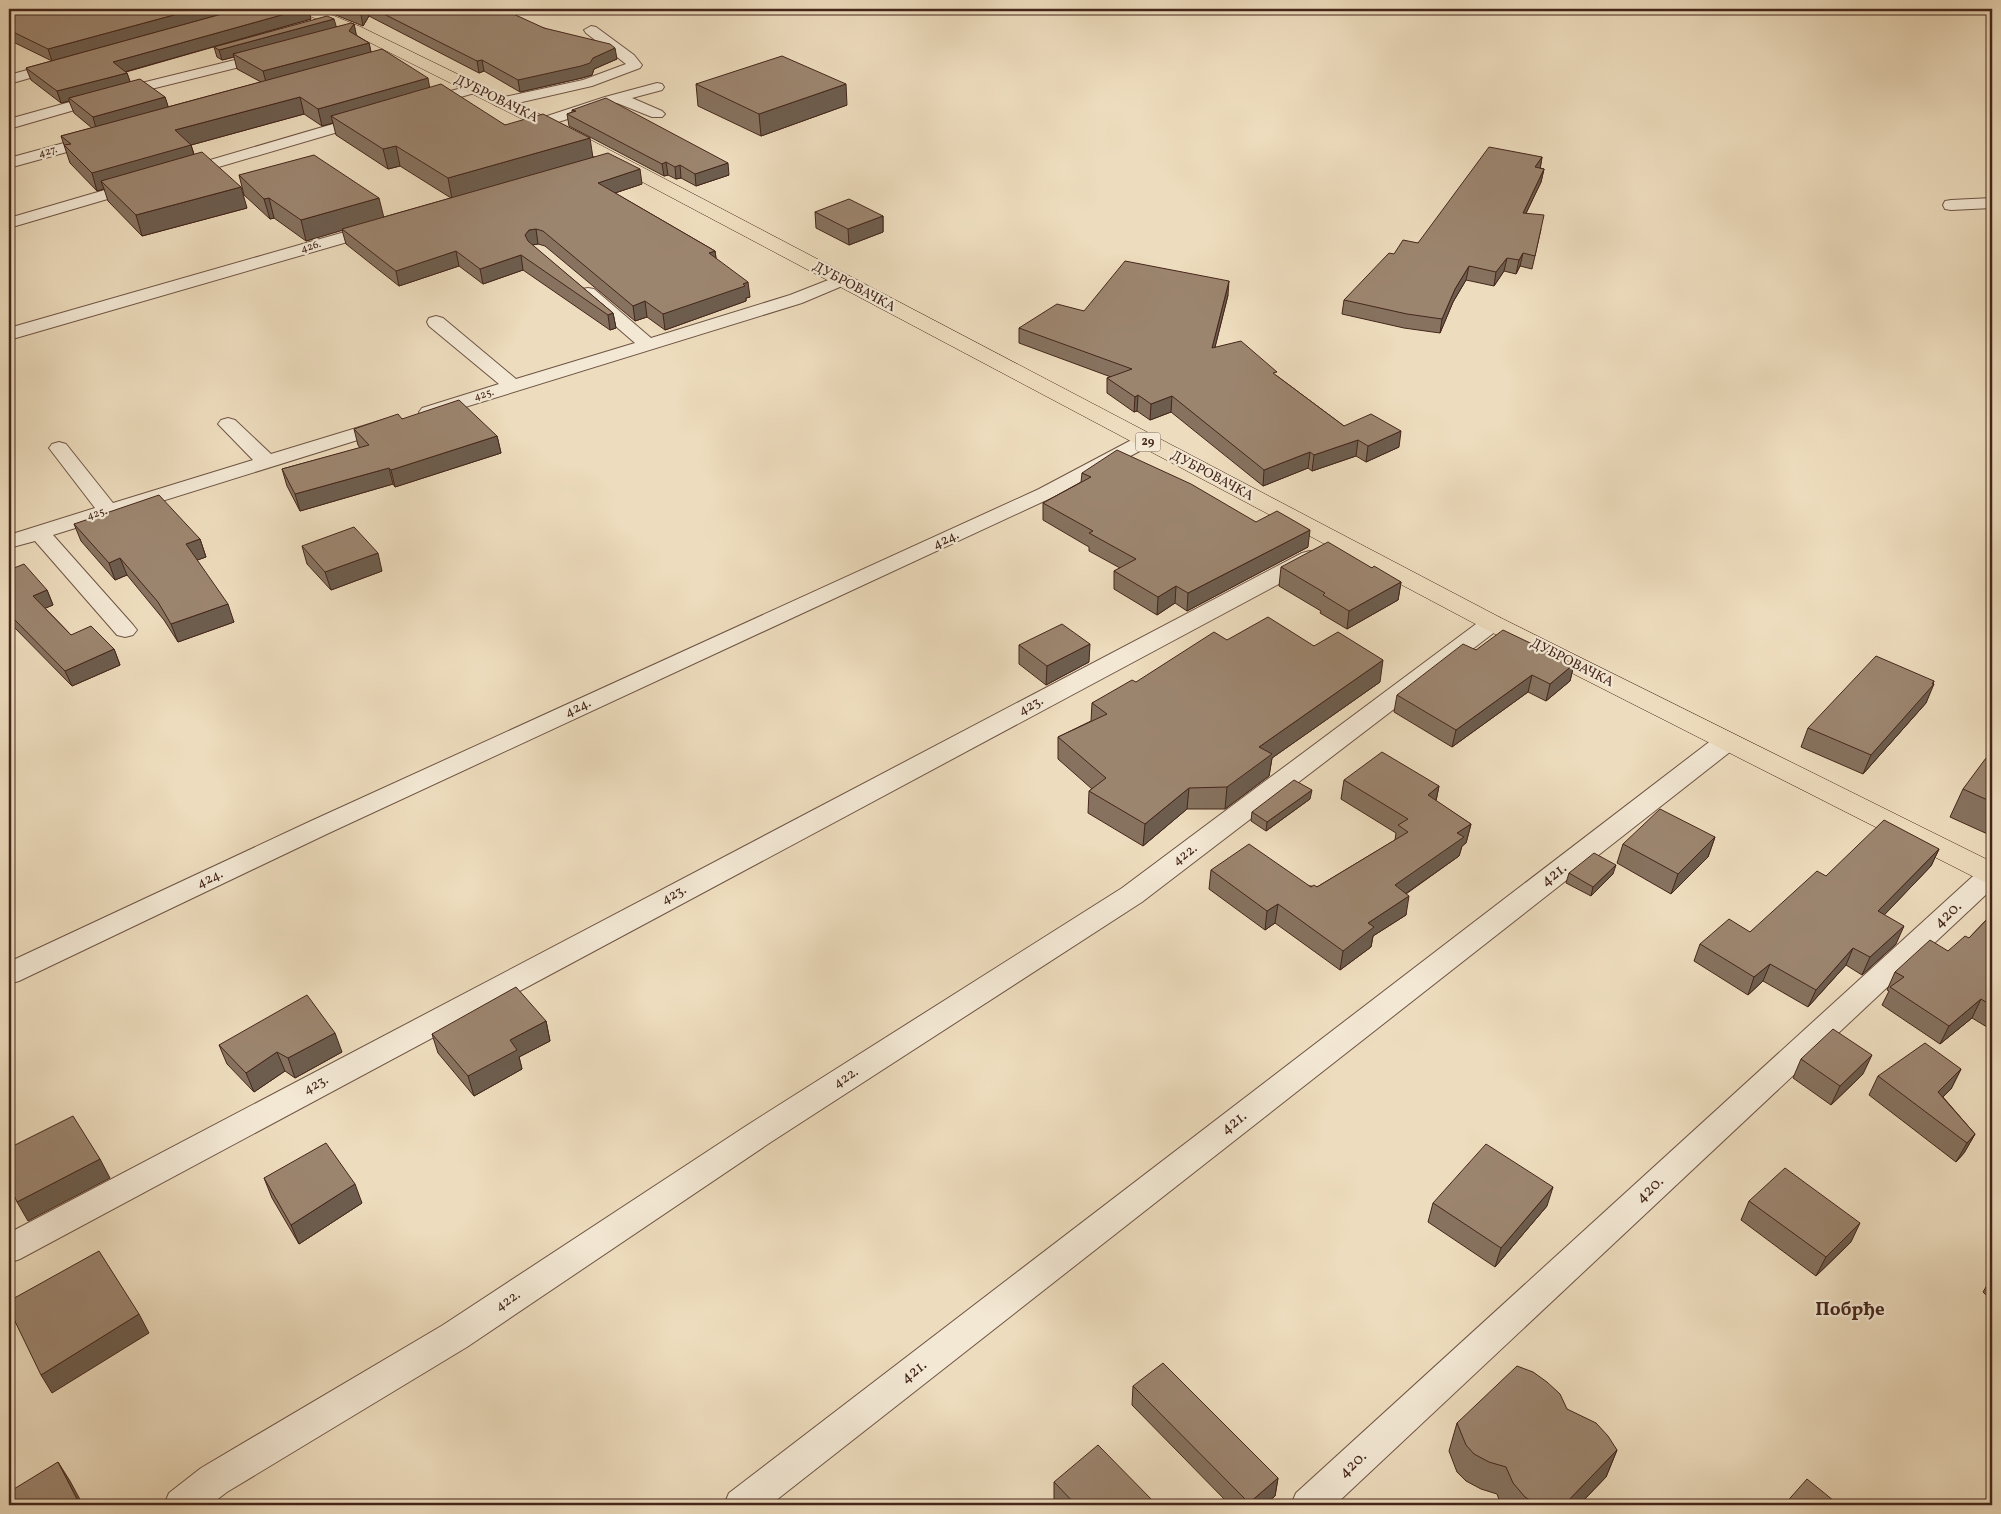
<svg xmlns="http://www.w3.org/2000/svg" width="2001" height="1514" viewBox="0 0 2001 1514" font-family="Vollkorn,serif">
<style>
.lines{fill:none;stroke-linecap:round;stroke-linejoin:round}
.street-casing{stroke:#6f5444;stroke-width:2}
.primary-casing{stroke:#45261b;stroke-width:1}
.street{fill:#f3e8d4;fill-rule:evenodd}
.primary{fill:#eddcbd;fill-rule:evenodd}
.wall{fill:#86725f;stroke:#45261b}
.shaded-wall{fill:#6d5d4e;stroke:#45261b}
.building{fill:#9c856f;stroke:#45261b}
.labels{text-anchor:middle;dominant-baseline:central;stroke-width:4.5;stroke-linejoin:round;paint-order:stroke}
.far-street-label{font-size:11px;fill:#45261b;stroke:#f3e8d4}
.shield{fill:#f3e8d4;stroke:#796052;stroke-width:1}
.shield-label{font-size:12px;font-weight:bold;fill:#45261b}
.street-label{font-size:14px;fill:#45261b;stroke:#f3e8d4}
.near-street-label{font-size:16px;fill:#45261b;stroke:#f3e8d4}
.near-quarter-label{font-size:19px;font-weight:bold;fill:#45261b;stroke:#f3e8d4}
</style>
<rect width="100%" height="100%" fill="#eddcbd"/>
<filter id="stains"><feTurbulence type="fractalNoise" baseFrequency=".004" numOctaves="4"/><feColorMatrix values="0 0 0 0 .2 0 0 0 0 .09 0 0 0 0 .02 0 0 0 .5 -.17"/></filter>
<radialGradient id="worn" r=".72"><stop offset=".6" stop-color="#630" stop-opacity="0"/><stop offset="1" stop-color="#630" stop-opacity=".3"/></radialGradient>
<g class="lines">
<defs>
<g id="street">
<path d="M591 26 596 27 634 55 642 65 640 68 592 86 500 107 495 105 492 102 495 99 583 80 626 64 586 33 584 30Z"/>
<path d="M267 52 272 53 274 56 272 59 123 96 9 129V119L113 90Z"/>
<path d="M60 61 65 62 67 65 65 68 9 84V75Z"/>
<path d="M657 83 662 84 664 87 662 90 632 98 662 111 665 114 662 117H652L617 103 543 127 538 125 535 122 538 119 605 97Z"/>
<path d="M473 85 478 86 480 89 478 92 422 108 417 106 414 103 417 100Z"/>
<path d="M367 114 372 116 375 119 372 122 188 176H176L174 173 176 170Z"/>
<path d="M97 134 103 136 105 139 103 142 9 168V158Z"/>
<path d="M139 180 145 182 147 185 145 188 9 228V218Z"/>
<path d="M1992 198V208L1951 210 1945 209 1943 205 1945 201 1951 200Z"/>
<path d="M376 223 382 224 384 228 382 232 9 340V328Z"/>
<path d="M841 275 847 276 850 280 847 284 802 303 436 416 429 418 422 416 419 412 422 408 499 384 429 326 427 322 429 318 436 316 443 318 516 379 635 343 582 297 579 293 582 289 588 288 594 289 651 338 790 295Z"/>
<path d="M228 418 235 420 271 454 386 419 393 421 396 425 393 429 53 535 133 625 137 630 133 635 125 637 117 635 35 541 9 548V535L95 508 49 448 52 444 59 442 66 444 113 503 253 460 218 424 221 420Z"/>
<path d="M1146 434 1153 436 1156 440 1153 444 1053 497 329 833 19 981 9 984V962L311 821 1039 489 1139 436Z"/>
<path d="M1310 551 1318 553 1321 558 1318 563 20 1259 9 1263V1233L1302 553Z"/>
<path d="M1492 616 1500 618 1503 623 1500 628 1142 902 768 1144 467 1347 227 1492 210 1505H164L169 1493 201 1468 443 1325 746 1126 1122 888 1484 618Z"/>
<path d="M1726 734 1735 736 1738 742 1735 748 770 1505H724L729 1493 1717 736Z"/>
<path d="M1992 865V889L1335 1505H1291L1296 1493 1983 867Z"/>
</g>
<path id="primary" d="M298 9H317L361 27 564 126 1501 618 1992 862V884L1982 881 1483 628 552 134 351 33 300 12Z"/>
</defs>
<use href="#street" class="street-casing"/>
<use href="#primary" class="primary-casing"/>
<use href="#street" class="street"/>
<use href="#primary" class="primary"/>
</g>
<g class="wall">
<path d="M9 9 311 19 126 72 127 73 130 82 165 97 168 107 261 82 237 69 234 57 222 60 217 57 214 47 354 24 356 35 369 43 371 52 430 88 505 125 593 157 642 184 615 193 715 251 716 258 750 297 746 298V301L665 330 647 317 635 321 545 246 538 244 532 245 613 313 616 328 610 330 523 270 483 284 459 266 399 286 346 244 342 230 306 241 274 218 270 219 244 195 239 175 384 217 451 198 400 166 388 169 336 135 333 123 322 126 304 114 191 145 194 154 247 208 142 236 108 201 104 189 97 191 70 163 61 136 92 128 74 113 69 101 61 103 31 80 26 68 52 61 9 40Z"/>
<path d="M321 9H480L544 28 617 59 594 69 592 75 582 78 520 92 484 71 479 73 369 16 363 26Z"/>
<path d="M696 84 847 105 761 136 698 106Z"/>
<path d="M572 110 729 175 696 186 681 178 676 179 668 175 664 176 569 126 567 114 572 112Z"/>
<path d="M1542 157 1540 168 1544 169 1541 182 1526 213 1541 229 1532 269 1520 266 1516 274 1504 271 1494 286 1466 280 1453 302 1440 333 1404 328 1342 314 1344 300 1394 254 1418 243Z"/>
<path d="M815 212 883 216V232L849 245 816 228Z"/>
<path d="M1228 295 1215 347 1277 376 1344 426 1399 447 1366 462 1356 456 1312 471 1308 468 1263 486 1171 412 1150 420 1137 411 1134 412 1107 393V378L1111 377 1019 343V328L1084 311Z"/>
<path d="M402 419 497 436 501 453 395 487 393 484 300 511 287 486 282 469 360 448 358 445 354 429Z"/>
<path d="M1082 473 1256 522 1308 547 1187 611 1175 603 1157 615 1114 589V571L1120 568 1089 551V547L1043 520V503L1081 482Z"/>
<path d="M74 524 200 539 206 557 197 560 234 622 178 642 164 620 127 575 115 580 81 541Z"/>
<path d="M302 546 382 571 331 590 307 564Z"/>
<path d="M1281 567 1372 568 1401 582 1398 600 1347 629 1320 613 1321 611 1279 586Z"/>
<path d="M9 570 47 590 53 605 45 608 71 635 114 649 120 665 72 686 11 624 9 625Z"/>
<path d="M1227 640 1314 646 1380 682 1272 758 1269 776 1225 809H1187L1143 846 1088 813 1089 791 1092 789 1058 759V737L1091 721 1092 703Z"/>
<path d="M1019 645 1089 662 1046 685 1019 664Z"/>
<path d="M1476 650 1574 664 1570 681 1546 701 1528 692 1452 747 1394 712 1397 695Z"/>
<path d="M1934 681 1926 703 1863 774 1801 747 1808 728Z"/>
<path d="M1992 760V836L1950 817 1963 789Z"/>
<path d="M1344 780 1439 786 1436 801 1471 824 1466 843 1462 846 1459 856 1406 894V915L1373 936 1371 947 1340 970 1275 923 1265 930 1209 889 1211 870 1317 887 1395 840 1396 833 1341 799Z"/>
<path d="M1310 799 1266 831 1251 821 1252 812Z"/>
<path d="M1715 837 1708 857 1671 894 1617 863 1623 844Z"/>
<path d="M1939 849 1931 866 1884 915 1896 944 1862 975 1846 965 1808 1007 1763 981 1748 995 1694 961 1700 944 1750 932 1826 876Z"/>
<path d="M1569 873 1613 874 1591 896 1566 883Z"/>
<path d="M1992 914V1030L1972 1018 1940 1044 1882 1005 1889 991 1887 990 1895 972 1948 951 1969 938Z"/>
<path d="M546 1021 550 1041 519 1057 522 1069 474 1096 438 1053 432 1034Z"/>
<path d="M219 1045 342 1052 295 1078 285 1071 254 1092 227 1064Z"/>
<path d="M1801 1059 1863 1074 1831 1105 1793 1078Z"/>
<path d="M1961 1069 1951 1089 1943 1097 1975 1134 1964 1153 1956 1162 1869 1095 1878 1076Z"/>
<path d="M264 1178 362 1203 299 1244 272 1198Z"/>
<path d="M1749 1201 1851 1242 1816 1276 1741 1220Z"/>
<path d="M1433 1203 1547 1206 1495 1267 1428 1222Z"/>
<path d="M1992 1277V1301L1983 1292Z"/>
<path d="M1133 1386 1278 1478 1275 1496 1264 1505H1230L1132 1405Z"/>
<path d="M1567 1409 1617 1450 1606 1477 1579 1505H1501L1497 1494 1481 1489 1466 1481 1457 1472 1449 1451 1457 1423Z"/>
<path d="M1054 1482 1154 1505H1058L1054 1500Z"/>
</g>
<g class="shaded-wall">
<path d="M9 9H33L9 16Z"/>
<path d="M196 9H240L52 61 48 49Z"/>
<path d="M303 9H309L311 19 117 74 113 62Z"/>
<path d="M364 9H367L369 16 363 26 361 15Z"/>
<path d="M334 19 337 29 233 54 234 57 222 60 219 50Z"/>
<path d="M354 24 357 38 349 31Z"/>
<path d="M369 43 372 57 267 86 263 71Z"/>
<path d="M615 48 617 59 594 69 592 75 582 78 520 92 518 80 593 58Z"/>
<path d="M482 60 484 71 479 73 477 61Z"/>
<path d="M127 73 131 84 69 98V101L61 103 57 91Z"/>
<path d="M428 78 431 95 331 116 333 123 322 126 318 109Z"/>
<path d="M846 84 847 105 761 136 759 114Z"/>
<path d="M165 97 170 112 97 132 93 117Z"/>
<path d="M300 97 304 114 191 145 196 162 101 181 104 189 97 191 92 173 175 130Z"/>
<path d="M590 138 593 158 452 199 448 178Z"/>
<path d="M396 146 400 166 388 169 383 149Z"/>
<path d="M1542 157 1540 170 1535 167Z"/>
<path d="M666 162 668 175 664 176 662 164Z"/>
<path d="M728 163 729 175 696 186 695 174Z"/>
<path d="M680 165 681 178 676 179 675 167Z"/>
<path d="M640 169 642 184 600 198 598 183Z"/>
<path d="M1544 169 1541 182 1520 226 1523 213Z"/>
<path d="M241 187 247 208 142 236 136 215Z"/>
<path d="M269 198 274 218 270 219 264 199Z"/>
<path d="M379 198 384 218 306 241 301 220Z"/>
<path d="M883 216V232L849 245 848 229Z"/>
<path d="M536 229 538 244 532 245 528 250 525 235 529 230Z"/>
<path d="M456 251 459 266 399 286 396 271Z"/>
<path d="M715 251 717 266 709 253Z"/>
<path d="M1523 253 1520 266 1516 274 1519 260Z"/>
<path d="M521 255 523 270 483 284 480 269Z"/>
<path d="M1507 258 1504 271 1494 286 1496 272Z"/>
<path d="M1469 266 1466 280 1453 302 1440 333 1442 319 1455 289Z"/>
<path d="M1229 281 1228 295 1211 363 1212 348Z"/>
<path d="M748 282 750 297 746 298V301L665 330 663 314Z"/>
<path d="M645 301 647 317 635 321 633 306Z"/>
<path d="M613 313 616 328 610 330 608 315Z"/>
<path d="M1138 395 1137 411 1134 412 1135 397Z"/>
<path d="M1172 396 1171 412 1150 420 1151 404Z"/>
<path d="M1401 431 1399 447 1366 462 1368 446Z"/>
<path d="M497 436 501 453 395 487 391 470Z"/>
<path d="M1358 440 1356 456 1312 471 1314 455Z"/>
<path d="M1310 452 1308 468 1263 486 1264 470Z"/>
<path d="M389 468 393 484 300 511 295 494Z"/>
<path d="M1310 530 1308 547 1187 611 1188 593Z"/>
<path d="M200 539 206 557 192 562 186 544Z"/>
<path d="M378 553 382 571 331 590 325 572Z"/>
<path d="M120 558 127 575 115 580 109 563Z"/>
<path d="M1401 582 1398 600 1347 629 1349 611Z"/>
<path d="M1176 586 1175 603 1157 615 1158 597Z"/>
<path d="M47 590 53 605 39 611 33 596Z"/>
<path d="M228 604 234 622 178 642 171 624Z"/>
<path d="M1090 644 1089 662 1046 685 1047 666Z"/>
<path d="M114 649 120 665 72 686 65 671Z"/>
<path d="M1383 660 1380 682 1272 758 1269 776 1225 809 1227 787 1259 747Z"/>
<path d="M1574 664 1570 681 1546 701 1550 684Z"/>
<path d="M1532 675 1528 692 1452 747 1456 730Z"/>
<path d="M1934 681 1932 686 1934 684 1926 703 1863 774 1871 755Z"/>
<path d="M1439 786 1435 805 1428 795Z"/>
<path d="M1189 788 1187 809 1143 846 1145 824Z"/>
<path d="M1312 790 1310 799 1266 831 1267 822Z"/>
<path d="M1471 824 1466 843 1462 846 1459 856 1391 904 1395 885 1457 833Z"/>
<path d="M1715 837 1708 857 1671 894 1678 874Z"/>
<path d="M1939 849 1931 866 1871 929 1878 911Z"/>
<path d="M1616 865 1613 874 1591 896 1593 887Z"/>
<path d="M1409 896 1406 915 1373 936 1371 947 1340 970 1343 951 1368 923Z"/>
<path d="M1278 904 1275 923 1265 930 1267 911Z"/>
<path d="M1904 926 1896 944 1862 975 1870 957Z"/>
<path d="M1853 948 1846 965 1808 1007 1816 990Z"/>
<path d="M1770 964 1763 981 1748 995 1754 977Z"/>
<path d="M1981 999 1972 1018 1940 1044 1949 1026Z"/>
<path d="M546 1021 550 1041 519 1057 522 1069 474 1096 468 1076 510 1040Z"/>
<path d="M335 1033 342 1052 295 1078 288 1058Z"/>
<path d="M277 1052 285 1071 254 1092 246 1073Z"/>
<path d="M1872 1055 1863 1074 1831 1105 1840 1086Z"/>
<path d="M1961 1069 1951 1089 1928 1111 1938 1092Z"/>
<path d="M1975 1134 1964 1153 1956 1162 1967 1143Z"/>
<path d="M100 1159 110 1178 28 1221 17 1202Z"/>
<path d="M355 1184 362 1203 299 1244 291 1225Z"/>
<path d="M1553 1187 1547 1206 1495 1267 1501 1248Z"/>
<path d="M1860 1223 1851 1242 1816 1276 1826 1257Z"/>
<path d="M139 1314 149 1333 52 1393 41 1375Z"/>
<path d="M1617 1450 1606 1477 1579 1505H1564Z"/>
<path d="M58 1462 70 1481 83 1505H80Z"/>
<path d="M1278 1478 1275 1496 1264 1505H1249V1503Z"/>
</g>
<g class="building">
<path d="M30 9H196L48 49 9 30V15Z"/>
<path d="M240 9H303L113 62 127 73 57 91 26 68Z"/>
<path d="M346 9H364L361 15Z"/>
<path d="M374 9H480L501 14 509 12 544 28 610 44 615 48 593 58 590 63 581 66 518 80 482 60 477 61Z"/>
<path d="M327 16 334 19 219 50 214 47Z"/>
<path d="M351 23 354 24 349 31 369 43 263 71 233 54Z"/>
<path d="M382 49 428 78 318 109 300 97 175 130 191 145 92 173 64 145 71 144 61 136Z"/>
<path d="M782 56 846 84 759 114 696 84Z"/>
<path d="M140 79 165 97 93 117 69 98Z"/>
<path d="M441 84 505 125 543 114 590 138 448 178 396 146 383 149 331 116Z"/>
<path d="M606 98 728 163 695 174 680 165 675 167 666 162 662 164 567 114 576 111 572 110Z"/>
<path d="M1489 147 1542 157 1535 167 1544 169 1523 213 1544 215 1535 256 1523 253 1519 260 1507 258 1496 272 1469 266 1455 289 1442 319 1407 314 1344 300 1389 253 1394 254 1403 240 1418 243Z"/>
<path d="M202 152 241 187 136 215 101 181Z"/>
<path d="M608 153 640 169 598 183 715 251 709 253 748 282 743 284 745 286 663 314 645 301 633 306 543 231 536 229 529 230 525 235 528 241 613 313 608 315 521 255 480 269 456 251 396 271 342 229Z"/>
<path d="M314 155 379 198 301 220 269 198 264 199 239 175Z"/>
<path d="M849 199 883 216 848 229 815 212Z"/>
<path d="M1125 261 1229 281 1212 348 1241 341 1277 372 1273 373 1344 426 1371 414 1401 431 1368 446 1358 440 1314 455 1310 452 1264 470 1172 396 1151 404 1138 395 1135 397 1107 378 1132 369 1019 328 1057 304 1084 311Z"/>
<path d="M459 400 497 436 391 470 389 468 295 494 282 469 369 445 354 429 398 414 402 419Z"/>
<path d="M1117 450 1191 484 1256 522 1277 511 1310 530 1188 593 1176 586 1158 597 1114 571 1136 559 1089 533 1093 531 1043 503 1091 477 1082 473Z"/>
<path d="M159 495 200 539 186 544 228 604 171 624 158 602 120 558 109 563 74 524Z"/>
<path d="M354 527 378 553 325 572 302 546Z"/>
<path d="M1328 542 1372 568 1374 566 1401 582 1349 611 1323 595 1325 593 1281 567Z"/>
<path d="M24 564 47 590 33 596 71 635 91 626 114 649 65 671 9 614V570Z"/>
<path d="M1268 617 1314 646 1338 632 1383 660 1259 747 1272 754 1227 787 1189 788 1145 824 1089 791 1106 778 1058 737 1107 714 1092 703 1132 680 1136 682 1214 632 1227 640Z"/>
<path d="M1062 624 1090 644 1047 666 1019 645Z"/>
<path d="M1503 630 1574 664 1550 684 1532 675 1456 730 1397 695 1463 644 1476 650Z"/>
<path d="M1876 656 1934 681 1932 684H1934L1871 755 1808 728Z"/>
<path d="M1382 752 1439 786 1428 795 1471 824 1457 833 1464 837 1395 885 1409 896 1368 923 1374 927 1343 951 1278 904 1267 911 1211 870 1249 844 1311 887 1314 885 1317 887 1408 832 1398 825 1408 819 1344 780Z"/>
<path d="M1986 758 1992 760V802L1963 789Z"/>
<path d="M1294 780 1312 790 1267 822 1252 812Z"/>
<path d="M1660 809 1715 837 1678 874 1623 844Z"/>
<path d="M1884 820 1939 849 1878 911 1904 926 1870 957 1853 948 1816 990 1770 964 1754 977 1700 944 1729 919 1750 932 1817 871 1826 876Z"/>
<path d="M1594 853 1616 865 1593 887 1569 873Z"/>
<path d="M1992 914V1006L1981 999 1949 1026 1890 987 1904 977 1895 972 1930 940 1948 951 1965 936 1969 938Z"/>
<path d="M516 987 546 1021 510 1040 517 1050 468 1076 432 1034Z"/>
<path d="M307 995 335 1033 288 1058 277 1052 246 1073 219 1045Z"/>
<path d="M1833 1029 1872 1055 1840 1086 1801 1059Z"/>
<path d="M1925 1043 1961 1069 1938 1092 1975 1134 1967 1143 1878 1076Z"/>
<path d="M73 1116 100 1159 17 1202 9 1184V1148Z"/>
<path d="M326 1143 355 1184 291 1225 264 1178Z"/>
<path d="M1486 1144 1553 1187 1501 1248 1433 1203Z"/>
<path d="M1785 1168 1860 1223 1826 1257 1749 1201Z"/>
<path d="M99 1251 139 1314 41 1375 9 1309V1301Z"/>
<path d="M1163 1363 1278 1478 1249 1503 1133 1386Z"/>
<path d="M1517 1366 1533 1372 1547 1382 1560 1394 1567 1409 1596 1423 1608 1436 1617 1450 1564 1505H1538L1525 1497 1513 1483 1506 1467 1489 1462 1474 1454 1466 1445 1457 1423Z"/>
<path d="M1098 1445 1154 1502 1151 1505H1076L1054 1482Z"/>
<path d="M58 1462 80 1505H9V1492Z"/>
<path d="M1807 1479 1839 1505H1784Z"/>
</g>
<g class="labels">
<g class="far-street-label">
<text transform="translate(48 152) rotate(-15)">427.</text>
<text transform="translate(311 247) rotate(-16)">426.</text>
<text transform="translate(484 395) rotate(-17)">425.</text>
<text transform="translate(97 514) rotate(-17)">425.</text>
</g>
<rect class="shield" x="1135.5" y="432.5" width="25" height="19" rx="4"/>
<g class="shield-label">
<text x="1148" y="442">29</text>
</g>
<g class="street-label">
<text transform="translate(496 99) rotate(26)">ДУБРОВАЧКА</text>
<text transform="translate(854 287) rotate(28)">ДУБРОВАЧКА</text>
<text transform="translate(1212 476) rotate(28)">ДУБРОВАЧКА</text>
<text transform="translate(946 540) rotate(-25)">424.</text>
<text transform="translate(1572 663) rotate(27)">ДУБРОВАЧКА</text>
<text transform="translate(1031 706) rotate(-28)">423.</text>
<text transform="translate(578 708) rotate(-25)">424.</text>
<text transform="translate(1185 855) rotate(-37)">422.</text>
<text transform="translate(210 879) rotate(-25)">424.</text>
<text transform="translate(674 895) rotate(-28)">423.</text>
<text transform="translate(846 1078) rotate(-33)">422.</text>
<text transform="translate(316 1085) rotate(-28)">423.</text>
<text transform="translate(508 1301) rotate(-34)">422.</text>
</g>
<g class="near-street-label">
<text transform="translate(1554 875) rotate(-38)">421.</text>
<text transform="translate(1948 915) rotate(-43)">420.</text>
<text transform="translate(1234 1123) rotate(-38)">421.</text>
<text transform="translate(1650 1190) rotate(-43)">420.</text>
<text transform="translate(914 1372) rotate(-38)">421.</text>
<text transform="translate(1353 1465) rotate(-43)">420.</text>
</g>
<g class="near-quarter-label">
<text x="1850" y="1310">Побрђе</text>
</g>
</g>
<rect width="2001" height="1514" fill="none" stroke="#eddcbd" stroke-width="30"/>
<rect x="10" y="10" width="1981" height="1494" fill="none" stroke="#45261b" stroke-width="2.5"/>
<rect x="15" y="15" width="1971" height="1484" fill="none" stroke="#45261b"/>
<rect width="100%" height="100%" filter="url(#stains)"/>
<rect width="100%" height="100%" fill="url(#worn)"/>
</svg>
